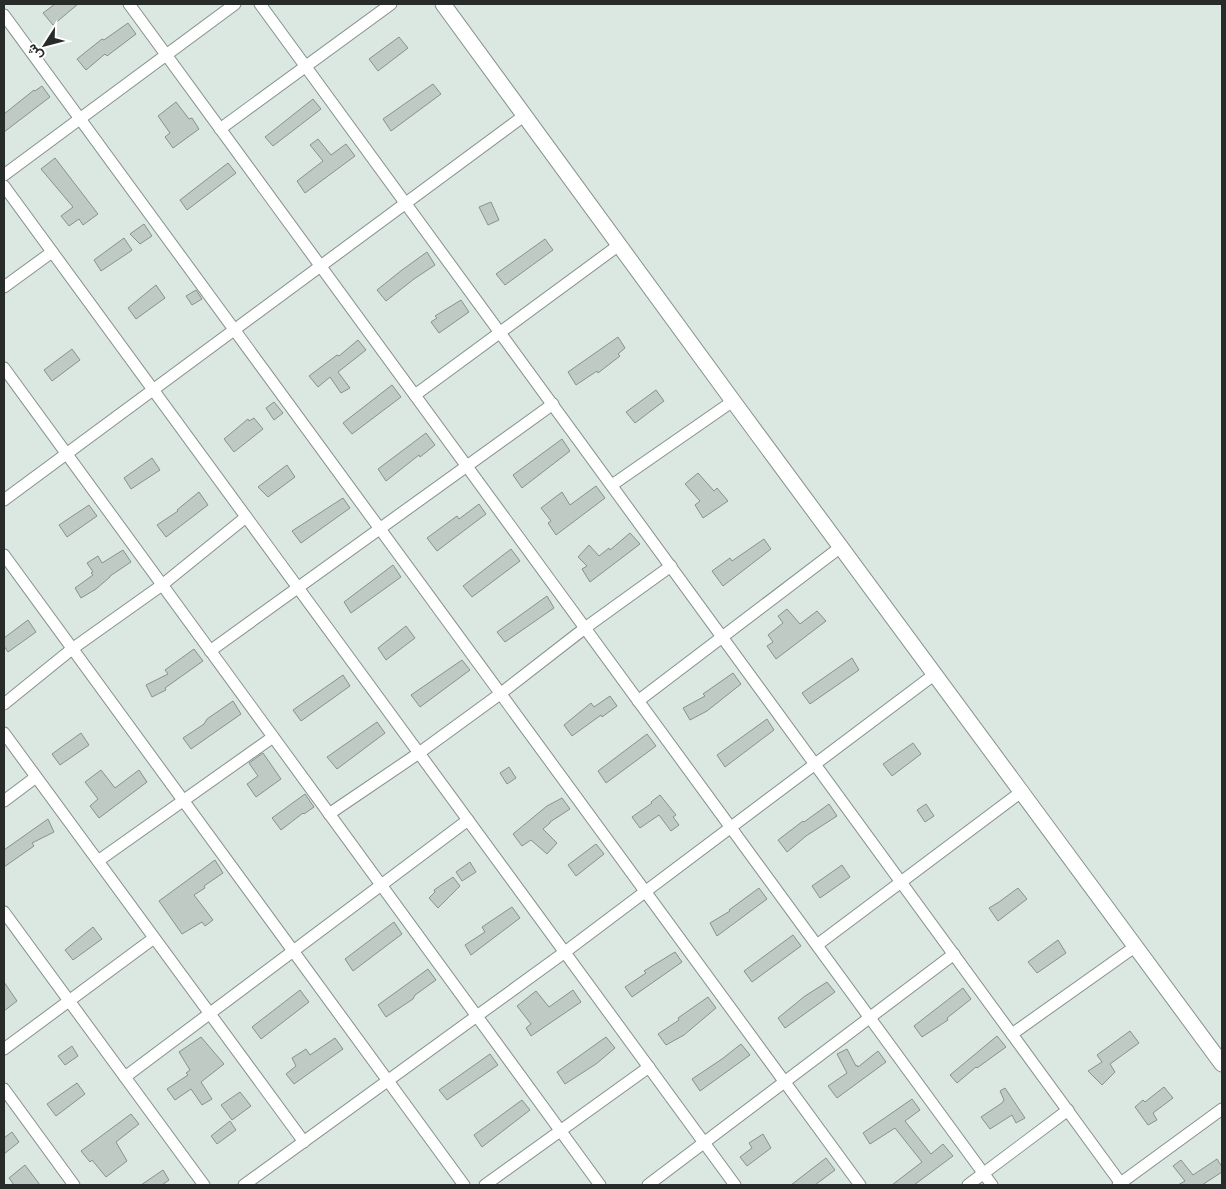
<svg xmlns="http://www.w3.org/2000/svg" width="1226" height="1189" viewBox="0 0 1226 1189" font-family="'Open Sans',Vazirmatn,sans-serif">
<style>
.building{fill:#bfcac5;stroke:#88928d}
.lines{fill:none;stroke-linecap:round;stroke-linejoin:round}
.street-casing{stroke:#86918c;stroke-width:13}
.secondary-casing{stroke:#86918c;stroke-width:17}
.street{stroke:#fff;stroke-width:11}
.secondary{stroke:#fff;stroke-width:15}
</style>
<rect width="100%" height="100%" fill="#dbe7e1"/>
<g class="building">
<path d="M55 4H78L53 25 43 13Z"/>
<path d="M128 23 136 34 107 56 105 54 86 70 77 59 102 39 104 40Z"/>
<path d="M399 37 408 48 378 71 369 59Z"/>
<path d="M433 84 441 94 391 131 383 119Z"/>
<path d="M42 86 50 97 4 132V114L34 90 35 91Z"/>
<path d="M313 99 321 109 273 146 265 137Z"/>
<path d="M176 102 189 119 192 118 199 129 173 148 165 137 170 133 158 116Z"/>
<path d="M318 139 331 155 346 144 355 156 305 193 297 181 323 161 310 145Z"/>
<path d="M55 158 98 214 83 225 79 219 69 226 61 216 73 207 41 169Z"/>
<path d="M228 163 236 173 187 210 180 200Z"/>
<path d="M491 202 499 220 488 225 479 207Z"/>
<path d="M144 224 152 236 140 244 130 234Z"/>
<path d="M124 238 132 250 131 251 101 271 94 260Z"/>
<path d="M545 239 553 250 505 285 496 274Z"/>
<path d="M427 252 435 265 414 279 386 301 377 290 402 270Z"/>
<path d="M156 285 165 298 136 319 128 308Z"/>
<path d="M196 290 202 299 192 305 186 296Z"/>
<path d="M461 300 469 312 439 333 431 322 437 318 435 316Z"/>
<path d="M618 337 625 348 618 354 620 356 598 373 597 371 576 385 568 372Z"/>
<path d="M358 340 366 350 338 372 350 388 341 393 330 377 318 387 309 376 337 355 339 356Z"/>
<path d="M72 349 80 360 52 381 44 370Z"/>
<path d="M392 385 401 397 352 434 343 423Z"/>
<path d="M656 390 664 401 635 423 626 412Z"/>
<path d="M274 402 283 413 274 420 266 408Z"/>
<path d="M254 418 263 429 234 452 224 439 248 419 249 421Z"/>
<path d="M426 433 435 445 420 457 419 455 386 481 378 469Z"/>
<path d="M562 439 570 451 522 488 513 475Z"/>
<path d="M152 458 160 470 131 489 124 478Z"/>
<path d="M287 465 295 477 268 497 258 487Z"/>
<path d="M698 473 714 491 717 488 728 501 703 518 695 505 700 501 685 484Z"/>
<path d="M596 486 605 498 556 535 548 523 551 521 541 508 562 492 570 505Z"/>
<path d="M199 492 208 505 166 537 157 525 178 511 177 510Z"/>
<path d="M343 498 350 508 301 543 292 531Z"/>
<path d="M479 504 486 514 437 551 427 538 457 516 459 519Z"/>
<path d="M89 505 97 516 67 537 59 525Z"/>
<path d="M630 533 640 544 590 582 582 569 587 566 578 557 589 545 599 556 609 548 610 550Z"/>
<path d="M764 539 771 549 723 586 712 571 730 558 732 561Z"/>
<path d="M511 549 520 561 472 597 463 586Z"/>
<path d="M123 550 131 562 110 576V577L96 589 81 598 75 588 93 575 91 573 93 572 87 563 98 556 102 563Z"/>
<path d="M393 565 401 577 351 613 344 602Z"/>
<path d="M547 596 554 608 505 642 497 632Z"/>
<path d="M787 609 800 624 817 611 826 621 776 659 767 646 773 642 768 635 783 623 778 616Z"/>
<path d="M28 620 36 632 8 652 4 646V638Z"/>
<path d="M406 626 415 638 386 660 378 648Z"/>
<path d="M194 649 203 661 165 688 166 690 152 697 146 685 168 674 165 670Z"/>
<path d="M852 658 859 670 810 704 802 693Z"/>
<path d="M462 660 470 670 420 707 411 695Z"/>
<path d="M733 673 741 684 707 711 690 720 683 708 705 696 703 694Z"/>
<path d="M343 675 350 686 301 721 293 710Z"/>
<path d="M610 696 617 706 602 717 601 715 572 736 564 725 591 703 594 707Z"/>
<path d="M233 701 241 714 191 749 183 738 204 724 207 719Z"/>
<path d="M767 719 774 730 725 767 717 755Z"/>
<path d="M377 722 385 733 337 769 327 757Z"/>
<path d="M81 733 89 745 60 765 52 754Z"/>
<path d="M647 734 656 746 606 783 598 771Z"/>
<path d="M913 743 921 754 892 776 883 764Z"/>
<path d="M263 753 281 779 256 797 247 784 258 776 249 763Z"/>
<path d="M509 767 516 778 507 784 500 773Z"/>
<path d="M101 770 115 788 139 770 147 782 99 818 90 806 98 799 85 782Z"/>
<path d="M305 794 314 807 304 814 303 813 281 830 272 818Z"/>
<path d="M660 795 676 815 673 817 679 825 671 831 659 815 640 828 632 817 652 803 651 802Z"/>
<path d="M562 798 570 809 550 822V823L543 829 557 843 547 854 531 840 522 846 513 834 547 806Z"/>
<path d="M829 804 837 816 806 836 787 852 778 840 803 821 804 822Z"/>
<path d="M926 804 934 816 925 822 917 810Z"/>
<path d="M48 819 54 832 32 843 34 846 4 867V850Z"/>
<path d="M596 844 604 854 576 876 568 865Z"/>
<path d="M215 860 223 873 204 886 205 888 194 895 213 920 205 926 202 922 182 934 159 901Z"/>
<path d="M470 862 476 872 462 881 456 872Z"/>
<path d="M842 865 850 877 820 898 812 886Z"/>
<path d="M453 877 460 886 438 908 429 898 435 892 434 890Z"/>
<path d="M759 888 767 899 717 936 710 923 730 911 729 910Z"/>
<path d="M1018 888 1027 899 998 921 989 908 999 902Z"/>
<path d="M512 907 520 918 471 955 465 945 485 932 482 927Z"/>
<path d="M394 922 402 934 353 971 345 959Z"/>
<path d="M93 927 102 939 73 960 65 950Z"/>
<path d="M793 935 801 946 752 982 744 971Z"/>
<path d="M1058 940 1066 953 1037 973 1028 962Z"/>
<path d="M675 952 682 962 632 997 625 987 646 973 644 971Z"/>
<path d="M428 969 436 980 415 995 413 999 386 1017 378 1005Z"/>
<path d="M4 982 17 1001 4 1011Z"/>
<path d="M827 982 835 992 785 1028 778 1018 805 996Z"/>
<path d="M963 988 971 999 947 1018 948 1020 922 1037 914 1026Z"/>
<path d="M300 990 309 1002 261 1039 252 1027Z"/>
<path d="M573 990 581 1002 531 1036 526 1028 531 1024 517 1006 536 991 549 1007Z"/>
<path d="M708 997 716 1008 684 1035 666 1045 658 1034 679 1020 678 1018Z"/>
<path d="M1130 1031 1139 1043 1110 1064 1115 1072 1102 1085 1088 1071 1102 1062 1097 1055Z"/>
<path d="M997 1036 1006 1047 977 1068 976 1067 957 1083 950 1075Z"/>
<path d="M201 1037 224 1064 201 1082 212 1099 202 1105 191 1089 175 1100 167 1089 188 1075 186 1073 190 1070 179 1052Z"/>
<path d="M606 1037 615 1048 596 1064 565 1084 557 1072Z"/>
<path d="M335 1038 343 1049 294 1084 286 1074 296 1066 292 1058 306 1049 310 1055Z"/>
<path d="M741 1044 750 1055 700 1091 692 1079 722 1059Z"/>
<path d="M72 1046 78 1056 65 1065 58 1056Z"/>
<path d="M847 1049 856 1066 857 1065 858 1067 878 1051 886 1062 837 1098 828 1086 847 1073 837 1054Z"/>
<path d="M490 1054 498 1065 447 1100 439 1090Z"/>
<path d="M77 1083 85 1094 56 1116 47 1104Z"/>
<path d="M1164 1087 1173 1098 1153 1113 1157 1120 1148 1125 1135 1107 1143 1100 1145 1102Z"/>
<path d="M1005 1088 1025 1118 1016 1123 1012 1115 990 1129 981 1117 1002 1103 1004 1100 1000 1091Z"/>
<path d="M240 1092 251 1106 232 1120 221 1105Z"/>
<path d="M912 1099 920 1110 905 1121 931 1154 943 1144 953 1156 914 1185H892L922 1162 895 1128 870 1144 863 1133Z"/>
<path d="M522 1100 530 1110 482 1147 474 1135Z"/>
<path d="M131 1114 139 1124 116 1142 127 1161 106 1177 92 1160 90 1162 81 1151Z"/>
<path d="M230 1121 236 1130 217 1144 211 1136Z"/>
<path d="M12 1132 19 1142 4 1154V1138Z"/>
<path d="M763 1134 771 1148 747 1166 740 1157 752 1148 749 1143Z"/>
<path d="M826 1158 835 1170 815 1185H791Z"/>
<path d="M1217 1159 1222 1167V1172L1202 1185H1178L1185 1181 1173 1166 1181 1160 1193 1175Z"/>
<path d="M25 1165 40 1185H14L9 1178Z"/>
<path d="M163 1170 169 1180 162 1185H141Z"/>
</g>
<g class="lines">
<defs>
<g id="street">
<path d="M129 4 992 1185"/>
<path d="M260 4 1122 1185"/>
<path d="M4 15 860 1185"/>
<path d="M220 129 391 4"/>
<path d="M4 175 235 4"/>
<path d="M4 186 735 1185"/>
<path d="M4 287 52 252"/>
<path d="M4 368 600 1185"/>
<path d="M415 395 619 245"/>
<path d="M612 485 733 401"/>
<path d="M4 500 525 115"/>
<path d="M4 555 464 1185"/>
<path d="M210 651 553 404"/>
<path d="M638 701 842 546"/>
<path d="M4 704 72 649 162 585 246 517"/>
<path d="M4 733 304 1142"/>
<path d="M4 801 36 777"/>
<path d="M329 814 419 753 500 694 585 628 671 566"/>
<path d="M98 861 273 737"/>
<path d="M4 912 204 1185"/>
<path d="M817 945 1021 792"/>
<path d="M1012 1034 1136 946"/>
<path d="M4 1049 154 938"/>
<path d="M125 1077 468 820"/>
<path d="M4 1089 74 1185"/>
<path d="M244 1185 565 952 935 674"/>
<path d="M485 1185 649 1067"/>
<path d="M648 1185 954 954"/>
<path d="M968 1185 1068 1110"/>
<path d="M1118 1185 1222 1109"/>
</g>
<path id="secondary" d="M443 4 733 401 1222 1064"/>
</defs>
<use href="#street" class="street-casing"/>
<use href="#secondary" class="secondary-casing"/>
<use href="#street" class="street"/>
<use href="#secondary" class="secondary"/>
</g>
<rect width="1226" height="1189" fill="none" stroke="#272c2a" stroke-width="10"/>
<g transform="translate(45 45) rotate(234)" stroke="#ffffff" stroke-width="4" paint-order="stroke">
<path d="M0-4L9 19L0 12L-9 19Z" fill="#272c2a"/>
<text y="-8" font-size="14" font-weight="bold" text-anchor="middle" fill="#272c2a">ش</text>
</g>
</svg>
